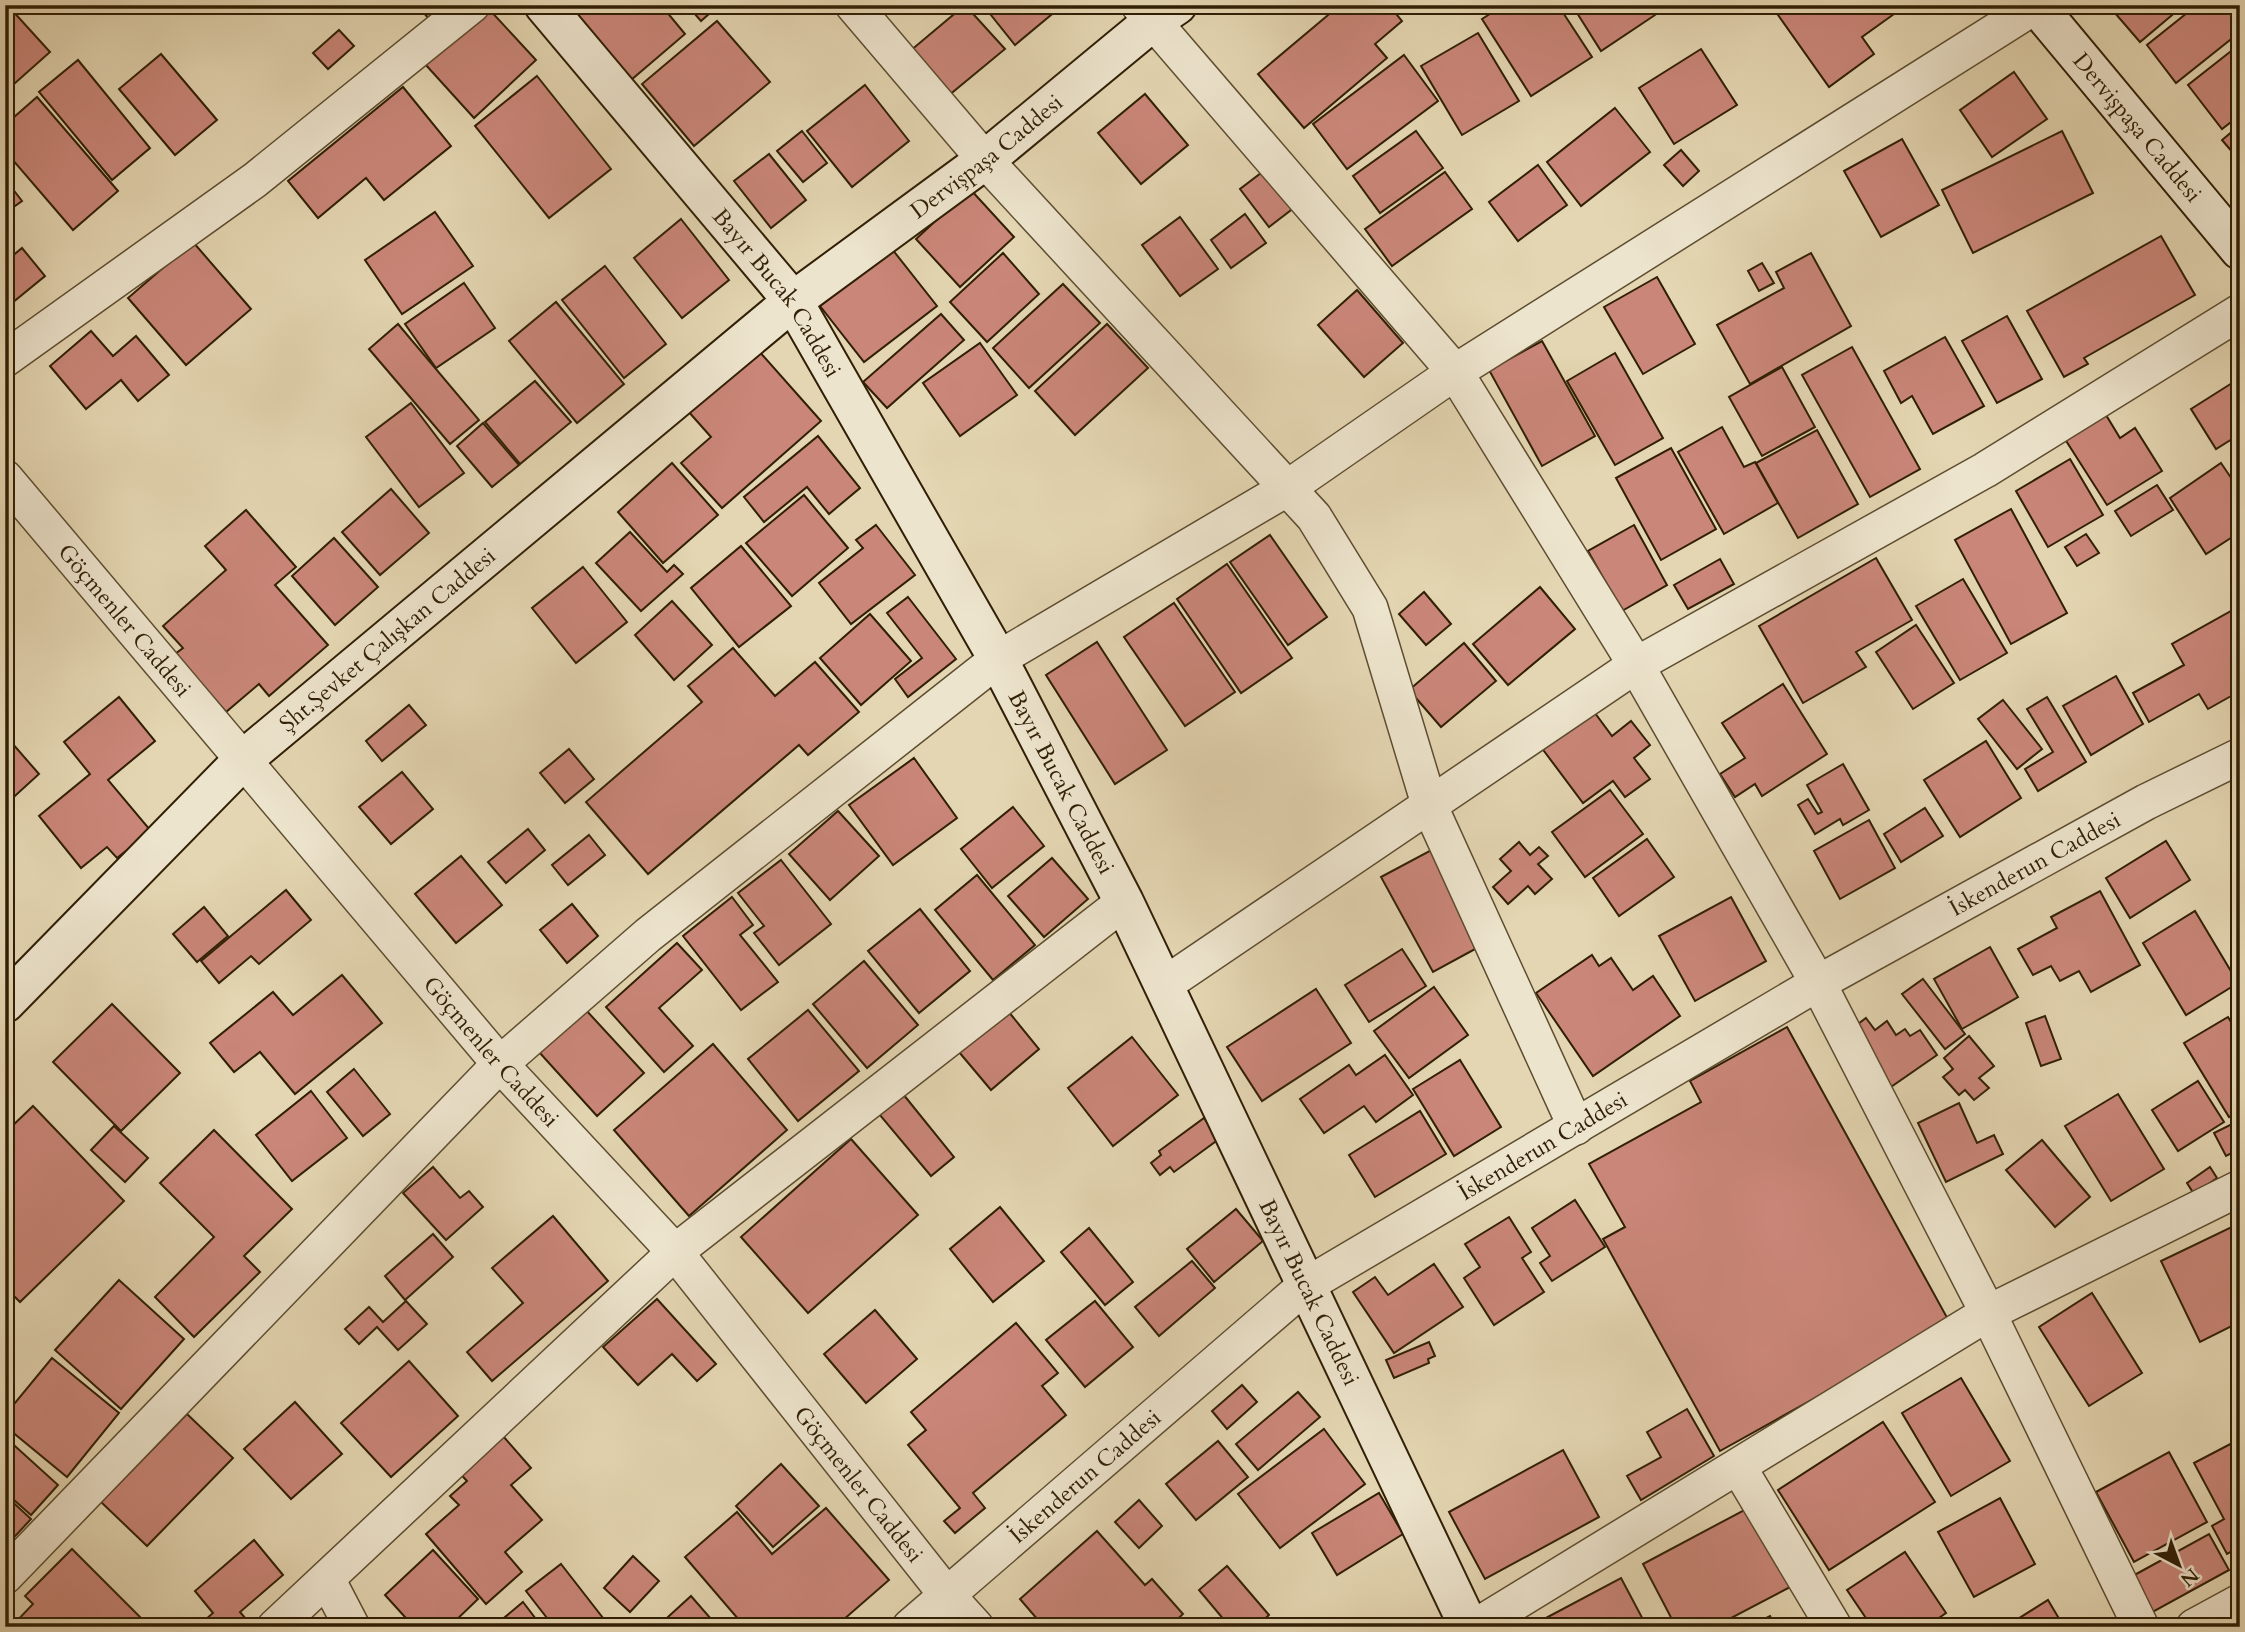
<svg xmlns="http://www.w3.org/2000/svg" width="2245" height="1632" viewBox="0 0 2245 1632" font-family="Cardo,serif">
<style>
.building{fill:#ca8679;stroke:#301f05;stroke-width:2}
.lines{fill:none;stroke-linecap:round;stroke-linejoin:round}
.street-casing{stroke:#5d4d30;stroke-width:38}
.secondary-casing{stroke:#301f05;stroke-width:42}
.street{stroke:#ede4cd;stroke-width:35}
.secondary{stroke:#ede4cd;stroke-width:38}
.labels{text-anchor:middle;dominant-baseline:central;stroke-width:5;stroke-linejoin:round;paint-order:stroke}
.street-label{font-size:23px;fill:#301f05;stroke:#ede4cd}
</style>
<rect width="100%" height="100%" fill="#e4d6b2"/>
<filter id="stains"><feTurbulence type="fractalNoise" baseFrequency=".00286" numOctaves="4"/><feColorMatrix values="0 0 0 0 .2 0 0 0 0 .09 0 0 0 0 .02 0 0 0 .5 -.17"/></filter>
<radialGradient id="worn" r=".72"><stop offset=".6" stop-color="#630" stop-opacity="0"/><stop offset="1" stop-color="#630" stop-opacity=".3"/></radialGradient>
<g class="building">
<path d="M417 5H444L429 19Z"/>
<path d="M590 5H661L685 34 631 80 577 16Z"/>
<path d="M687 5H719L701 21Z"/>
<path d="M965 5 1005 49 948 96 910 51Z"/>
<path d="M983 5H1063L1015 45Z"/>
<path d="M1340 5H1389L1402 21 1375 44 1387 58 1304 128 1258 74Z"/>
<path d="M1504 5H1558L1592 57 1531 96 1482 19Z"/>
<path d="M1572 5H1649L1655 15 1601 51Z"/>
<path d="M1771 5H1888L1894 14 1862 37 1874 54 1829 87Z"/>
<path d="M2108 5H2184L2140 42Z"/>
<path d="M2197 5H2227L2240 21V32L2176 83 2147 45Z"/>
<path d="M487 7 536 60 474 118 425 64Z"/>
<path d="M10 8 50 52 5 92V13Z"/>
<path d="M717 21 770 82 694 146 642 84Z"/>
<path d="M339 30 354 46 328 69 313 53Z"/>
<path d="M1478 33 1519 101 1462 135 1421 66Z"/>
<path d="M2240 44V115L2222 129 2188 85Z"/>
<path d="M1701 49 1737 105 1674 144 1639 88Z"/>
<path d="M161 54 217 120 175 155 119 89Z"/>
<path d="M1404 55 1438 101 1347 169 1313 124Z"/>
<path d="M78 60 150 148 112 180 39 92Z"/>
<path d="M2014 72 2047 119 1992 157 1960 110Z"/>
<path d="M537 76 611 169 549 218 475 126Z"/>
<path d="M865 85 909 141 852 187 807 131Z"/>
<path d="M403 87 451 146 384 200 366 178 318 218 288 181Z"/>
<path d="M1145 94 1188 145 1141 184 1098 133Z"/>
<path d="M37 97 118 191 73 230 5 151V125Z"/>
<path d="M1615 108 1650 152 1581 206 1547 162Z"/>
<path d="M2240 125V161L2222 140Z"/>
<path d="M802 131 827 163 803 182 777 151Z"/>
<path d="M1416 131 1443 168 1380 213 1353 176Z"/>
<path d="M2062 131 2093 193 1973 253 1942 190Z"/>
<path d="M1902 139 1939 205 1881 237 1844 171Z"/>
<path d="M1681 150 1699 171 1683 186 1664 165Z"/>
<path d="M769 154 806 200 771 228 734 181Z"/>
<path d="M1538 165 1567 205 1518 241 1489 202Z"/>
<path d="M1265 170 1295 207 1269 227 1240 189Z"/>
<path d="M1445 172 1472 209 1392 266 1365 229Z"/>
<path d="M5 179 22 201 5 213Z"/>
<path d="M970 189 1014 237 960 287 916 239Z"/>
<path d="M435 212 473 266 402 314 365 260Z"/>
<path d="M1245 214 1266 243 1231 268 1211 240Z"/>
<path d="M1180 217 1218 269 1180 296 1142 245Z"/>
<path d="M681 219 729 280 682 318 634 258Z"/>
<path d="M2161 236 2195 295 2084 358 2088 364 2064 377 2027 311Z"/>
<path d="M193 242 251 309 186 365 128 298Z"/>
<path d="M22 248 45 276 12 303 5 294V262Z"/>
<path d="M892 249 937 306 864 362 820 306Z"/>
<path d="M1003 253 1039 294 987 342 950 302Z"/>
<path d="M1811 253 1851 326 1750 384 1717 325 1784 288 1776 272Z"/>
<path d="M1762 263 1774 283 1759 291 1748 271Z"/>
<path d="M605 266 666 344 624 378 562 300Z"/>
<path d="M1657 277 1695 344 1643 374 1604 307Z"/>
<path d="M464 283 495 328 436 368 405 324Z"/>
<path d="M1063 284 1100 323 1029 388 993 348Z"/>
<path d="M1357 290 1403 343 1364 377 1318 325Z"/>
<path d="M556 302 624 384 577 423 509 341Z"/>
<path d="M5 303 13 312 5 319Z"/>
<path d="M941 314 964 340 887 408 863 382Z"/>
<path d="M2007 316 2042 379 1997 403 1962 341Z"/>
<path d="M398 324 479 420 450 444 369 349Z"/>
<path d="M1107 324 1148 368 1075 435 1035 391Z"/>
<path d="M91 331 113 356 136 336 169 375 138 401 121 380 86 409 50 366Z"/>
<path d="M1945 337 1984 406 1933 434 1912 396 1901 403 1884 371Z"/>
<path d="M1542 341 1595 436 1542 466 1489 370Z"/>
<path d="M980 343 1017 395 960 436 923 383Z"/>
<path d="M1852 347 1920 469 1870 497 1802 375Z"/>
<path d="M758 350 821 421 722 508 681 463 711 437 688 411Z"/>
<path d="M1615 353 1663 438 1615 465 1567 381Z"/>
<path d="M1782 367 1815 427 1762 456 1729 397Z"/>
<path d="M2240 378V434L2216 449 2191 409Z"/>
<path d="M535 381 571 422 520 464 485 422Z"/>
<path d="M411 403 464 473 419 507 366 437Z"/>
<path d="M2103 410 2120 438 2135 428 2162 471 2107 505 2063 436Z"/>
<path d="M483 423 519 465 492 487 457 446Z"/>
<path d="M1722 427 1744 467 1755 462 1778 503 1724 534 1678 452Z"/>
<path d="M1817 430 1858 504 1798 538 1756 463Z"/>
<path d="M818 436 860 488 829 514 807 487 764 522 744 497Z"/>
<path d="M1671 448 1716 529 1661 560 1616 478Z"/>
<path d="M2070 459 2103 515 2048 547 2016 491Z"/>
<path d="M672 463 718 515 663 563 618 512Z"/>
<path d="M2221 463 2240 491V532L2206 554 2170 498Z"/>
<path d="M2157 485 2173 510 2131 536 2115 511Z"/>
<path d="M391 489 429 533 380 575 342 532Z"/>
<path d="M804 495 848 548 792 596 746 543Z"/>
<path d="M2011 509 2067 613 2011 644 1955 540Z"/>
<path d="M246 510 296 567 275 585 328 645 269 696 259 684 226 712 175 654 183 648 163 626 226 570 205 546Z"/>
<path d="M876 525 915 575 851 624 819 583 863 548 856 540Z"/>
<path d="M1634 525 1667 585 1622 611 1588 551Z"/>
<path d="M630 532 667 572 674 565 683 574 641 611 596 563Z"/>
<path d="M2086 534 2099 553 2077 566 2065 547Z"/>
<path d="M1270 535 1327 617 1288 645 1230 562Z"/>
<path d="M334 538 378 587 335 625 292 576Z"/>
<path d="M741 546 791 606 739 647 691 588Z"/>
<path d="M1876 558 1912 620 1856 652 1866 667 1803 703 1759 626Z"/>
<path d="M1720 559 1734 584 1688 609 1674 585Z"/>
<path d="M1227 564 1292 658 1241 693 1177 599Z"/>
<path d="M583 567 627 622 576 663 532 608Z"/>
<path d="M1963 579 2007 653 1960 680 1916 606Z"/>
<path d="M1540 587 1575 629 1508 685 1473 644Z"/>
<path d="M1424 592 1451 624 1426 645 1399 614Z"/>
<path d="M908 597 956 659 908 697 895 679 922 658 887 613Z"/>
<path d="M672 601 712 645 674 680 635 635Z"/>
<path d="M1174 603 1235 692 1185 726 1124 637Z"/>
<path d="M2240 606V691L2208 709 2199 694 2149 722 2133 693 2184 665 2172 644Z"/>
<path d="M870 614 911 661 861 705 820 658Z"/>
<path d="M1916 625 1954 683 1913 709 1876 652Z"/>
<path d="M1097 642 1167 750 1115 784 1046 675Z"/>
<path d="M1464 643 1496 681 1441 727 1409 690Z"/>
<path d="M733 648 775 696 815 662 859 712 808 755 799 745 648 874 586 802 702 702 688 686Z"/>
<path d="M2116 676 2143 724 2091 755 2063 706Z"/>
<path d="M1783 684 1827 754 1762 796 1755 784 1735 797 1720 774 1745 758 1722 723Z"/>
<path d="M119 697 155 741 108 780 151 831 117 858 107 847 81 868 39 816 90 774 64 742Z"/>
<path d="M2047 697 2086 762 2038 791 2025 769 2053 752 2027 709Z"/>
<path d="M2003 700 2042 749 2017 769 1978 719Z"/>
<path d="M409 705 426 725 382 761 366 741Z"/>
<path d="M1592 709 1612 736 1631 721 1650 745 1634 758 1650 779 1625 797 1613 781 1583 803 1541 747Z"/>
<path d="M5 735 39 774 5 805Z"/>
<path d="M1986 741 2021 798 1960 837 1924 780Z"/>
<path d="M569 749 594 779 565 803 540 773Z"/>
<path d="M914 758 957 818 893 865 849 805Z"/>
<path d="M1843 764 1869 810 1843 825 1840 819 1815 834 1798 805 1808 799 1818 814 1822 812 1807 785Z"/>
<path d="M402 772 433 809 391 844 359 807Z"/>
<path d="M1610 790 1643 834 1585 877 1552 832Z"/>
<path d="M1013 807 1044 846 992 888 961 849Z"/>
<path d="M1925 808 1943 836 1901 862 1884 834Z"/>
<path d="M838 811 879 856 830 900 789 854Z"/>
<path d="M1869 820 1895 868 1840 899 1814 851Z"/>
<path d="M528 829 545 850 506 883 488 862Z"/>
<path d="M589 835 605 855 568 885 552 865Z"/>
<path d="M1647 839 1674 877 1619 916 1593 878Z"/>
<path d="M2166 841 2190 880 2130 918 2106 878Z"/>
<path d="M1519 842 1530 855 1539 847 1548 856 1538 864 1552 879 1535 894 1528 886 1508 904 1493 887 1511 871 1500 859Z"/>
<path d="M1437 847 1488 942 1433 972 1381 877Z"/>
<path d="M461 856 502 905 456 943 415 894Z"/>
<path d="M1052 858 1088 899 1044 937 1008 896Z"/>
<path d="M781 860 831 924 779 965 754 933 764 926 738 893Z"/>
<path d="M977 875 1035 945 993 980 935 910Z"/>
<path d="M286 890 311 920 259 964 251 956 219 983 201 961Z"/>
<path d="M2100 891 2140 965 2091 992 2079 971 2060 981 2051 966 2033 975 2018 949 2057 928 2051 917Z"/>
<path d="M732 897 753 925 740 935 778 982 741 1010 683 936Z"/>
<path d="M1731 897 1766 961 1695 1001 1659 936Z"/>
<path d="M572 904 598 936 567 963 540 930Z"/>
<path d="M204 907 228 936 197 962 173 934Z"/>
<path d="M920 909 970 971 919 1013 868 951Z"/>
<path d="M2195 911 2238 983 2186 1015 2143 943Z"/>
<path d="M677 943 702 970 659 1008 693 1046 664 1072 606 1007Z"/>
<path d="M1990 947 2018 997 1962 1029 1934 979Z"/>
<path d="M1402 949 1426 986 1369 1022 1345 985Z"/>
<path d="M1592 955 1599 966 1611 958 1633 990 1653 976 1680 1016 1593 1076 1536 993Z"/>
<path d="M864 961 918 1025 867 1068 813 1004Z"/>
<path d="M342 975 382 1023 295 1094 260 1052 234 1072 210 1043 273 992 293 1015Z"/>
<path d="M1923 979 1965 1034 1945 1049 1902 994Z"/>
<path d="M1434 987 1468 1035 1409 1078 1374 1031Z"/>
<path d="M1316 989 1351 1043 1262 1101 1227 1047Z"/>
<path d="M2240 990V1008L2232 994Z"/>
<path d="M112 1004 180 1073 121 1131 53 1062Z"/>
<path d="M585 1009 644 1073 597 1116 539 1052Z"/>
<path d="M808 1010 859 1071 798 1121 748 1059Z"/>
<path d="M1008 1011 1039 1049 991 1090 959 1052Z"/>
<path d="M2045 1016 2061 1059 2041 1066 2026 1023Z"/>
<path d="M2228 1017 2240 1037V1110L2229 1117 2184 1043Z"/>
<path d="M1866 1018 1875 1030 1887 1021 1896 1035 1905 1029 1910 1036 1920 1030 1937 1055 1885 1091 1845 1034Z"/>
<path d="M1787 1027 1950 1323 1720 1451 1603 1239 1625 1227 1589 1164 1701 1102 1690 1081Z"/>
<path d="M1969 1036 1994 1066 1979 1078 1989 1088 1974 1100 1965 1090 1959 1095 1943 1077 1953 1069 1944 1058Z"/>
<path d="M1132 1037 1178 1095 1113 1146 1068 1088Z"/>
<path d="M713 1044 787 1130 689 1216 614 1130Z"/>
<path d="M1385 1055 1413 1095 1376 1122 1364 1106 1324 1133 1300 1099 1349 1065 1356 1075Z"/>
<path d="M1460 1060 1501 1127 1454 1156 1413 1089Z"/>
<path d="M354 1069 390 1114 363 1136 327 1092Z"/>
<path d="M2198 1081 2224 1122 2178 1151 2152 1110Z"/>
<path d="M311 1091 347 1138 292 1181 256 1135Z"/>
<path d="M903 1094 954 1157 931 1176 879 1114Z"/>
<path d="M2118 1094 2164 1169 2111 1201 2065 1126Z"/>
<path d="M1959 1103 1977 1143 1994 1135 2003 1154 1946 1182 1918 1123Z"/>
<path d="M33 1106 124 1201 20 1302 5 1287V1133Z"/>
<path d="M1420 1111 1446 1154 1375 1197 1349 1155Z"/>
<path d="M1204 1118 1219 1139 1174 1172 1170 1167 1160 1175 1151 1163 1161 1155 1159 1151Z"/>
<path d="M2240 1120V1149L2226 1156 2214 1133Z"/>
<path d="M114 1126 148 1158 125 1182 91 1150Z"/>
<path d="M214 1130 292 1209 244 1256 260 1272 194 1337 155 1297 214 1237 160 1183Z"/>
<path d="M851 1139 918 1215 808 1313 741 1237Z"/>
<path d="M2042 1140 2090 1197 2055 1227 2006 1170Z"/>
<path d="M433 1167 460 1198 469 1191 483 1207 446 1240 403 1193Z"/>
<path d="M2210 1167 2217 1178 2194 1194 2187 1183Z"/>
<path d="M1575 1200 1605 1247 1552 1281 1540 1263 1550 1256 1532 1228Z"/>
<path d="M1000 1207 1044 1261 993 1302 950 1249Z"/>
<path d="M1236 1209 1263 1241 1214 1282 1187 1249Z"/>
<path d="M553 1216 608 1281 492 1381 467 1352 523 1303 492 1268Z"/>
<path d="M1509 1217 1531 1252 1522 1258 1544 1292 1494 1325 1464 1278 1480 1267 1465 1244Z"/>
<path d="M2240 1223V1322L2200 1342 2161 1261Z"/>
<path d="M1089 1228 1133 1282 1105 1305 1061 1252Z"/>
<path d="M433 1234 453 1257 405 1300 385 1276Z"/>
<path d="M1192 1261 1215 1288 1159 1336 1135 1307Z"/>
<path d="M1434 1264 1463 1307 1394 1353 1353 1292 1375 1277 1388 1295Z"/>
<path d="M119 1280 184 1339 121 1409 55 1350Z"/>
<path d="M2092 1293 2142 1373 2089 1406 2039 1327Z"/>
<path d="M657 1299 716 1364 697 1381 672 1354 638 1385 603 1347Z"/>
<path d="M406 1301 427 1324 398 1350 377 1327 359 1344 345 1329 369 1307 383 1322Z"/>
<path d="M1095 1301 1133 1347 1085 1387 1046 1340Z"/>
<path d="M875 1310 917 1359 866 1403 824 1354Z"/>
<path d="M1016 1323 1058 1373 1042 1386 1066 1415 973 1493 985 1508 955 1533 944 1521 960 1508 908 1445 926 1430 911 1412Z"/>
<path d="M1429 1342 1435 1356 1428 1359 1429 1363 1394 1378 1386 1360Z"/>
<path d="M52 1358 119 1413 67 1477 5 1426V1415Z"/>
<path d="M409 1361 458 1416 391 1477 341 1423Z"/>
<path d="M1961 1378 2010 1461 1951 1496 1902 1413Z"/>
<path d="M1242 1385 1257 1402 1227 1429 1212 1411Z"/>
<path d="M1298 1392 1320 1417 1258 1470 1236 1444Z"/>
<path d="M295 1402 342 1454 291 1499 244 1449Z"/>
<path d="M1687 1409 1714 1456 1641 1500 1627 1476 1661 1457 1647 1432Z"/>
<path d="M187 1414 233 1458 147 1546 101 1502Z"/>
<path d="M1883 1422 1935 1502 1829 1570 1778 1490Z"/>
<path d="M496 1428 531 1468 511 1485 542 1520 505 1552 522 1572 486 1604 426 1534 459 1505 450 1496 467 1481 453 1466Z"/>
<path d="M1324 1429 1365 1484 1280 1548 1238 1494Z"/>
<path d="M5 1437 58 1485 31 1515 5 1492Z"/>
<path d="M2240 1439V1547L2227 1554 2212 1526 2224 1519 2194 1463Z"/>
<path d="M1218 1441 1248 1477 1196 1520 1166 1484Z"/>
<path d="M1563 1450 1599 1517 1485 1579 1449 1512Z"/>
<path d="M2169 1452 2207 1522 2134 1562 2096 1492Z"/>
<path d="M781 1464 819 1506 773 1547 736 1506Z"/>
<path d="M1379 1493 1403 1534 1337 1575 1312 1533Z"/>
<path d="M5 1495 31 1519 5 1547Z"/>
<path d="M2000 1498 2035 1564 1974 1597 1938 1532Z"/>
<path d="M1139 1500 1162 1526 1139 1548 1115 1522Z"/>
<path d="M1750 1507 1792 1586 1714 1627H1676L1643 1564Z"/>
<path d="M826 1508 889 1580 835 1627H745L685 1557 737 1512 772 1554Z"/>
<path d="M1097 1531 1145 1585 1152 1579 1183 1614 1169 1627H1044L1020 1599Z"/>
<path d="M2209 1534 2229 1570 2149 1614 2129 1578Z"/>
<path d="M254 1540 283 1575 240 1612 252 1626 197 1627 213 1613 195 1591Z"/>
<path d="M72 1549 146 1623 142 1627H11L33 1604 25 1596Z"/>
<path d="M433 1550 478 1599 449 1627H414L385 1595Z"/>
<path d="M1905 1552 1946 1613 1926 1627H1872L1847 1590Z"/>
<path d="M633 1556 659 1581 630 1612 604 1588Z"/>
<path d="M561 1564 610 1627H554L526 1591Z"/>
<path d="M1227 1566 1269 1615 1256 1627H1230L1199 1590Z"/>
<path d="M1621 1578 1647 1627H1529Z"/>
<path d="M691 1596 718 1627H657Z"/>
<path d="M2048 1600 2064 1627H2005Z"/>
<path d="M523 1602 542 1627H493Z"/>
<path d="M1770 1616 1775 1627H1748Z"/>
</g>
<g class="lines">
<defs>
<g id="street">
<path d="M853 5 985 160 1314 517 1370 608 1430 807 1576 1127"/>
<path d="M1139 5 1455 372 1636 665 1818 983 1988 1313 2141 1627"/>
<path d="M5 359 255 180 472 5"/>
<path id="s1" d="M5 478 500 1064 675 1252 946 1594 976 1627"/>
<path d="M1164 985 1636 665 1985 470 2240 312"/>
<path d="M1739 1468 1834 1627"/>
<path d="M5 1576 500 1064 648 935 998 659 1286 489 1455 372 2037 5"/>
<path d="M327 1579 352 1627"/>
<path d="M275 1627 675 1252 1124 902"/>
<path id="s2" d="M910 1627 1305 1286 1818 983 2146 802 2240 756"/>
<path d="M1475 1627 1988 1313 2240 1188"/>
<path d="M2194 1627 2240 1602"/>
</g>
<g id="secondary">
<path id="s3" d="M544 5 793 301 998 659 1124 902 1469 1627"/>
<path id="s4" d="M2036 5 2240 250"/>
<path id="s5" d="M5 1003 245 758 793 301 985 160 1152 22 1177 5"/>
</g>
</defs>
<use href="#street" class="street-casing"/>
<use href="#secondary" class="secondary-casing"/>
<use href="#street" class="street"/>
<use href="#secondary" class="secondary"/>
</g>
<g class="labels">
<g class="street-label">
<text stroke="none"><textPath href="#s4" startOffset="159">Dervişpaşa Caddesi</textPath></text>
<text stroke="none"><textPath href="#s5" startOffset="1298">Dervişpaşa Caddesi</textPath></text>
<text stroke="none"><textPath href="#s3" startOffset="371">Bayır Bucak Caddesi</textPath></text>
<text stroke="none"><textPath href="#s1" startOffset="186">Göçmenler Caddesi</textPath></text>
<text stroke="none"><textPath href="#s5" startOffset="528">Şht.Şevket Çalışkan Caddesi</textPath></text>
<text stroke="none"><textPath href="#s3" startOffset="938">Bayır Bucak Caddesi</textPath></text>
<text stroke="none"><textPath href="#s2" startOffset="1365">İskenderun Caddesi</textPath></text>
<text stroke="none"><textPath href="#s1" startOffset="752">Göçmenler Caddesi</textPath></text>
<text stroke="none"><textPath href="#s2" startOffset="798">İskenderun Caddesi</textPath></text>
<text stroke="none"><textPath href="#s3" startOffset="1505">Bayır Bucak Caddesi</textPath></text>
<text stroke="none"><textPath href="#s2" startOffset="231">İskenderun Caddesi</textPath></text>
<text stroke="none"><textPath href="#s1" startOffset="1320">Göçmenler Caddesi</textPath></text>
</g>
</g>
<rect width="2245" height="1632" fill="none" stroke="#e4d6b2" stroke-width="28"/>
<rect x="7" y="7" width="2231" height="1618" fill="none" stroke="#301f05" stroke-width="3.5"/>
<rect x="14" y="14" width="2217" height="1604" fill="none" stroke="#301f05" stroke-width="2"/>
<g transform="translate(2179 1565) rotate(139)" stroke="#ede4cd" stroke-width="5" paint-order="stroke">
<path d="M0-5L12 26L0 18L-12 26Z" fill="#301f05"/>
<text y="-10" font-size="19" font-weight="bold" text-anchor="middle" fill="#301f05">N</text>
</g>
<rect width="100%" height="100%" filter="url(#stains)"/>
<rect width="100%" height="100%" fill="url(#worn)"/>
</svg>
